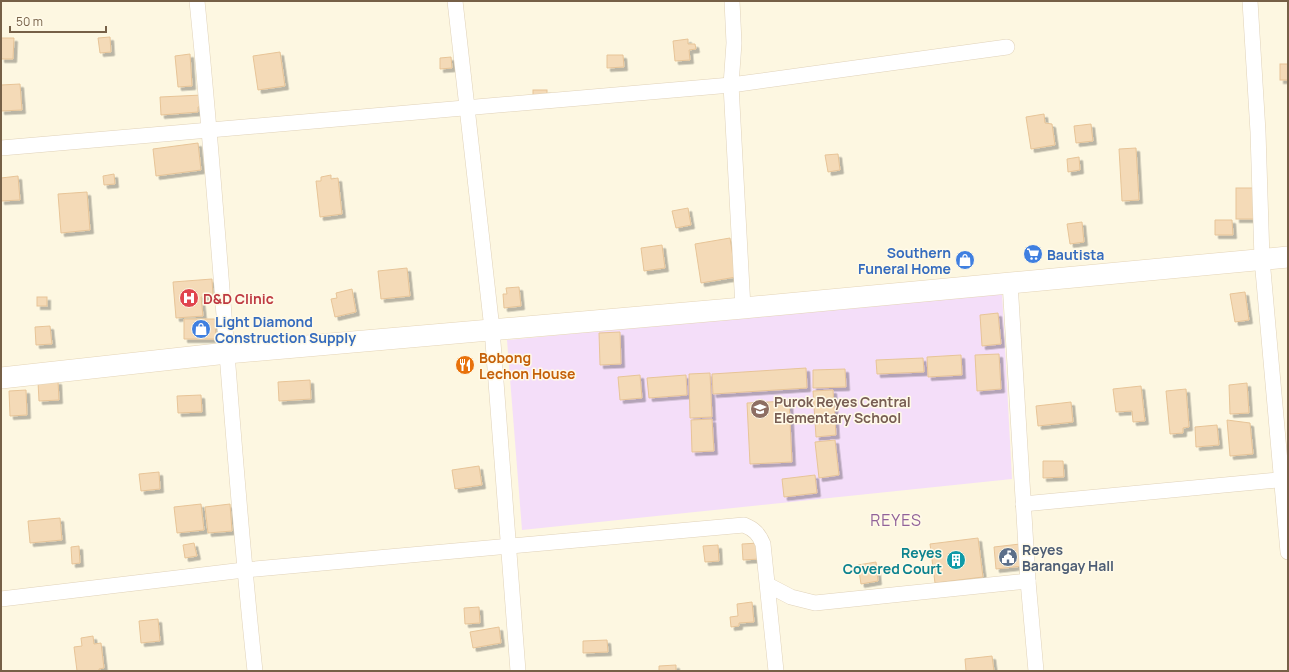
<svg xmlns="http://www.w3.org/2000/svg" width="1289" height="672" viewBox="0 0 1289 672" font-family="Manrope,sans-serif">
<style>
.education{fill:#f4def9}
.building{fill:#f4dab7;stroke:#e7c497;filter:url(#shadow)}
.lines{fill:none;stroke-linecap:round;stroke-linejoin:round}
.street-casing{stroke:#e0d2b9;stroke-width:16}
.secondary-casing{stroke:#e4d4b7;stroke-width:22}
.street{stroke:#fff;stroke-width:15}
.secondary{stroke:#fff;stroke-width:21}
.labels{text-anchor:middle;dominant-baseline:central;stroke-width:3;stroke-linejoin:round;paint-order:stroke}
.shop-label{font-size:14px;font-weight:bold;fill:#366cbe;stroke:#fffae8;text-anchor:start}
.health-label{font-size:14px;font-weight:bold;fill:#be3a42;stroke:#fffae8;text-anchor:start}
.food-label{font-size:14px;font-weight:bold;fill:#c56008;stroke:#fffae8;text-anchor:start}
.education-label{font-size:14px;font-weight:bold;fill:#785e54;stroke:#fffae8;text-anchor:start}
.service-label{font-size:14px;font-weight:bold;fill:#4e5e75;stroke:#fffae8;text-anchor:start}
.culture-label{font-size:14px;font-weight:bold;fill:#0d838f;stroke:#fffae8;text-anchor:end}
.quarter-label{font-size:16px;letter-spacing:1px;fill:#916299;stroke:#fffae8}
</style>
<defs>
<filter id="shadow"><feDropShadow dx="3.5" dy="3.5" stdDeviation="0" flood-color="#0004"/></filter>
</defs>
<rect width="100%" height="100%" fill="#fdf7e1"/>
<path class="education" d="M1002 292 1012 479 522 530 507 340Z"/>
<g class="building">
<path d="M110 37 111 52 100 53 98 38Z"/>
<path d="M1 38H14L13 59H1Z"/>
<path d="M688 39V44H695L696 49 689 50 690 60 675 61 673 41Z"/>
<path d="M280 52 285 86 258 90 253 56Z"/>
<path d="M190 54 192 86 178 87 175 56Z"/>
<path d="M607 55H623L624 67 607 68Z"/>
<path d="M451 57 452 68 440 69V58Z"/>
<rect x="1280" y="64" width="8" height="16"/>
<path d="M20 84 22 110 1 111V85Z"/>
<rect x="533" y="90" width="14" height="8"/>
<path d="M202 95 203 106 198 107V112L161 115 160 97Z"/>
<path d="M1044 114 1045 123 1052 124 1055 145 1031 149 1026 117Z"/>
<path d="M1091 124 1093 141 1076 143 1074 126Z"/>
<path d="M198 143 201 170 156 176 153 149Z"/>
<path d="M1136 148 1139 200 1122 201 1119 149Z"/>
<path d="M838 154 840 170 828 172 825 155Z"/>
<path d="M1079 157 1080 170 1068 172 1067 159Z"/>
<path d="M114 174 115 184 104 185 103 176Z"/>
<path d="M331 175V179L338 178 342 214 320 217 316 181H321V177Z"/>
<path d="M18 176 20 200 1 201V178Z"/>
<rect x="1236" y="188" width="19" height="31"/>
<path d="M87 192 90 230 61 233 58 194Z"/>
<path d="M688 208 691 225 676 228 672 211Z"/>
<path d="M1215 220H1232L1233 235H1215Z"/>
<path d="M1082 222 1084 242 1070 244 1067 224Z"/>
<path d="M730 238 736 277 701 283 695 244Z"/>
<path d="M662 245 665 268 644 271 641 248Z"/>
<path d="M407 268 410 296 381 299 378 271Z"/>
<path d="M212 279 213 296 201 297 203 316 176 318 173 282Z"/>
<path d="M519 287 521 306 504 308 503 294H507L506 288Z"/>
<path d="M352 289 356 312 335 317 331 299 337 298 336 293Z"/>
<path d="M1245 292 1249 320 1235 322 1230 294Z"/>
<rect x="37" y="297" width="10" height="9"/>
<path d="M998 313 1001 344 982 346 980 315Z"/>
<path d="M184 319H215L216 339H184Z"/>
<path d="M50 326 52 344 36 345 35 327Z"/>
<path d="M620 332 621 364 600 365 599 333Z"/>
<path d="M999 354 1001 389 977 391 975 355Z"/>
<path d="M961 355 962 375 928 377 927 357Z"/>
<path d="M923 358 924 372 877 374 876 360Z"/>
<path d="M806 368 807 388 713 394 712 374Z"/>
<path d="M845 369 846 387 813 388V370Z"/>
<path d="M710 373 712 417 690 418 689 374Z"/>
<path d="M640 375 642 398 620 400 618 377Z"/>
<path d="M686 375 687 395 649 398 647 378Z"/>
<path d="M310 380 311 399 279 401 278 382Z"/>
<path d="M58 381 59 400 39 401 38 382Z"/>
<path d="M1247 383 1249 413 1230 414 1229 385Z"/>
<path d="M1141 386 1145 421 1133 422 1132 411 1116 412 1113 389Z"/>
<path d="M1186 389 1189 427 1183 428V433L1170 434 1166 391Z"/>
<path d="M26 390 27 415 10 416 9 391Z"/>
<path d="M833 390 836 435 816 437 813 391Z"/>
<path d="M201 395 202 412 178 413 177 396Z"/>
<path d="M789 401 792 462 750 464 747 403Z"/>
<path d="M1071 402 1073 422 1038 426 1036 406Z"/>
<path d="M712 419 714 451 692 452 691 420Z"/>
<path d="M1227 420 1250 423 1253 454 1230 456Z"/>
<path d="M1217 425 1219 445 1196 447 1195 427Z"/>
<path d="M835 440 839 475 819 478 815 442Z"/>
<path d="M1043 461H1063L1064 477 1043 478Z"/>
<path d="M479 466 482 485 455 489 452 470Z"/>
<path d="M159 472 160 489 141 491 139 474Z"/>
<path d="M815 475 817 493 784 497 782 479Z"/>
<path d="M201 504 204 530 177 533 174 507Z"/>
<path d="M230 504 232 531 208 533 205 507Z"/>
<path d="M60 518 62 540 30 543 28 521Z"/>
<path d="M978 538 983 577 935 583 930 544Z"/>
<path d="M194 543 197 556 185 558 183 545Z"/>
<path d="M758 543 759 559 743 560 742 544Z"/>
<path d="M1020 544 1023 566 996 569 994 547Z"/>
<path d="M718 545 719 561 705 562 703 546Z"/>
<path d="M79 546 80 563 72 564 71 547Z"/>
<path d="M876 562 878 581 861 584 858 565Z"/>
<path d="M752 602 754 622 739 623V626L731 627 730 617 738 616 737 604Z"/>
<path d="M479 607 480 623 465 624 464 608Z"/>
<path d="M158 619 160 641 141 643 139 621Z"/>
<path d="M499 627 501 643 473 648 470 632Z"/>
<path d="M93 636 94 644 101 643 104 668 99 669V671H77L74 647 82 646 81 638Z"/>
<path d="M607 640 608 652 583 653V641Z"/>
<path d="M992 656 994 671H966L965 659Z"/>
<path d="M676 665V671H659V666Z"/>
</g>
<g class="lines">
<defs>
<g id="street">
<path d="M197 1C220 224 231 448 255 671"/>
<path d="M455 1 492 329 518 671"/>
<path d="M732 1 734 43 731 85 743 308"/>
<path d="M1250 1 1258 132 1262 259 1288 552"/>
<path d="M1 148 731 85 1007 47"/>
<path d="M1010 282 1028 581 1036 671"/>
<path d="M1023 504 1288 479"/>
<path d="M768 585 791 597 815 603 1028 581"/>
<path d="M1 599 244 570 744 525C754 529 759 534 763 544L776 671"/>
</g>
<path id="secondary" d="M1 378 227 353 743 308 1288 257"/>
</defs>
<use href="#street" class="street-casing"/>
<use href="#secondary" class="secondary-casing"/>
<use href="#street" class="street"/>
<use href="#secondary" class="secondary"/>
</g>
<defs>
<symbol id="supermarket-disc" viewBox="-11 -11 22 22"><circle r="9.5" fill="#3f7fe0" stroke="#fffae8"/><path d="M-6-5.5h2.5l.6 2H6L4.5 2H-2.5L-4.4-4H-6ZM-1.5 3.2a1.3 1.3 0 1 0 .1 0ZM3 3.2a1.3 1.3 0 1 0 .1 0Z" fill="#fff"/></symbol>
<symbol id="shop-disc" viewBox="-11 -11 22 22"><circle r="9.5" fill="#3f7fe0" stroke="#fffae8"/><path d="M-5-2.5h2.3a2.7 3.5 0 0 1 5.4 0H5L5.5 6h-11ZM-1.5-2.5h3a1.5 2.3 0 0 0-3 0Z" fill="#fff"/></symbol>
<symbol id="hospital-disc" viewBox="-11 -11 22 22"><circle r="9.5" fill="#e0444e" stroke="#fffae8"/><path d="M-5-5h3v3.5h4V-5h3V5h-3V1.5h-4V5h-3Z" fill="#fff"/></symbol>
<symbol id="restaurant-disc" viewBox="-11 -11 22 22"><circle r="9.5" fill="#e8710a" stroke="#fffae8"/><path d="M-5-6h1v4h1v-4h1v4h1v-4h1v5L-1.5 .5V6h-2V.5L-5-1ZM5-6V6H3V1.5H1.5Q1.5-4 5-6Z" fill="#fff"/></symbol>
<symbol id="school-disc" viewBox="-11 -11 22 22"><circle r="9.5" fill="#8d6e63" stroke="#fffae8"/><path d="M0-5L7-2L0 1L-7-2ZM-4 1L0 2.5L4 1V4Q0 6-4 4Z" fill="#fff"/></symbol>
<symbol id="civic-disc" viewBox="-11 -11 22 22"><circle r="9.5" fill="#5c6f8a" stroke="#fffae8"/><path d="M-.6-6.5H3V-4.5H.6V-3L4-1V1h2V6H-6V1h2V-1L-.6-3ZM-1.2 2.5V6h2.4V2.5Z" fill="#fff"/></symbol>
<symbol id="building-disc" viewBox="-11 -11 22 22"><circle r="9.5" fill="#0f9aa8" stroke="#fffae8"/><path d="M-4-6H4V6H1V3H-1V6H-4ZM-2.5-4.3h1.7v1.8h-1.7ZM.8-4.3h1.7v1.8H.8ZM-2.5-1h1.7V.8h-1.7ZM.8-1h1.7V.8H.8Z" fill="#fff"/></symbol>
</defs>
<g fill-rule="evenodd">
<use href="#supermarket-disc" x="1022" y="243" width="22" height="22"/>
<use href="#shop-disc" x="954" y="249" width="22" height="22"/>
<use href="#hospital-disc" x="178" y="287" width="22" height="22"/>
<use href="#shop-disc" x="190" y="318" width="22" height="22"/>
<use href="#restaurant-disc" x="454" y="354" width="22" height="22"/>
<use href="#school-disc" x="749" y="398" width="22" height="22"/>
<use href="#civic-disc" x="997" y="546" width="22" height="22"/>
<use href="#building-disc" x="945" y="549" width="22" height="22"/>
</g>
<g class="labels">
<g class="shop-label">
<text x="951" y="252" text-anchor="end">Southern<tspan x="951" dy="16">Funeral Home</tspan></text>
<text x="1047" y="254">Bautista</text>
<text x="215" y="321">Light Diamond<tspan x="215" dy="16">Construction Supply</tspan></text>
</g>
<g class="health-label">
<text x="203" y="298">D&amp;D Clinic</text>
</g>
<g class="food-label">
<text x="479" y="357">Bobong<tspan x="479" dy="16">Lechon House</tspan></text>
</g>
<g class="education-label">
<text x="774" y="401">Purok Reyes Central<tspan x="774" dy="16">Elementary School</tspan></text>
</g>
<g class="service-label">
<text x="1022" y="549">Reyes<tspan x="1022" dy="16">Barangay Hall</tspan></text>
</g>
<g class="culture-label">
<text x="942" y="552">Reyes<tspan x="942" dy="16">Covered Court</tspan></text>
</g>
<g class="quarter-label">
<text x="896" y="520">REYES</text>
</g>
</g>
<rect width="1289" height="672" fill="none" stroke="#766047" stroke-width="4"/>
<path d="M10 26v6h96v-6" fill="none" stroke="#766047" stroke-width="2"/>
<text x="16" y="26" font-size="12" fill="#766047" stroke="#fffae8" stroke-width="3" paint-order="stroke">50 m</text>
</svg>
